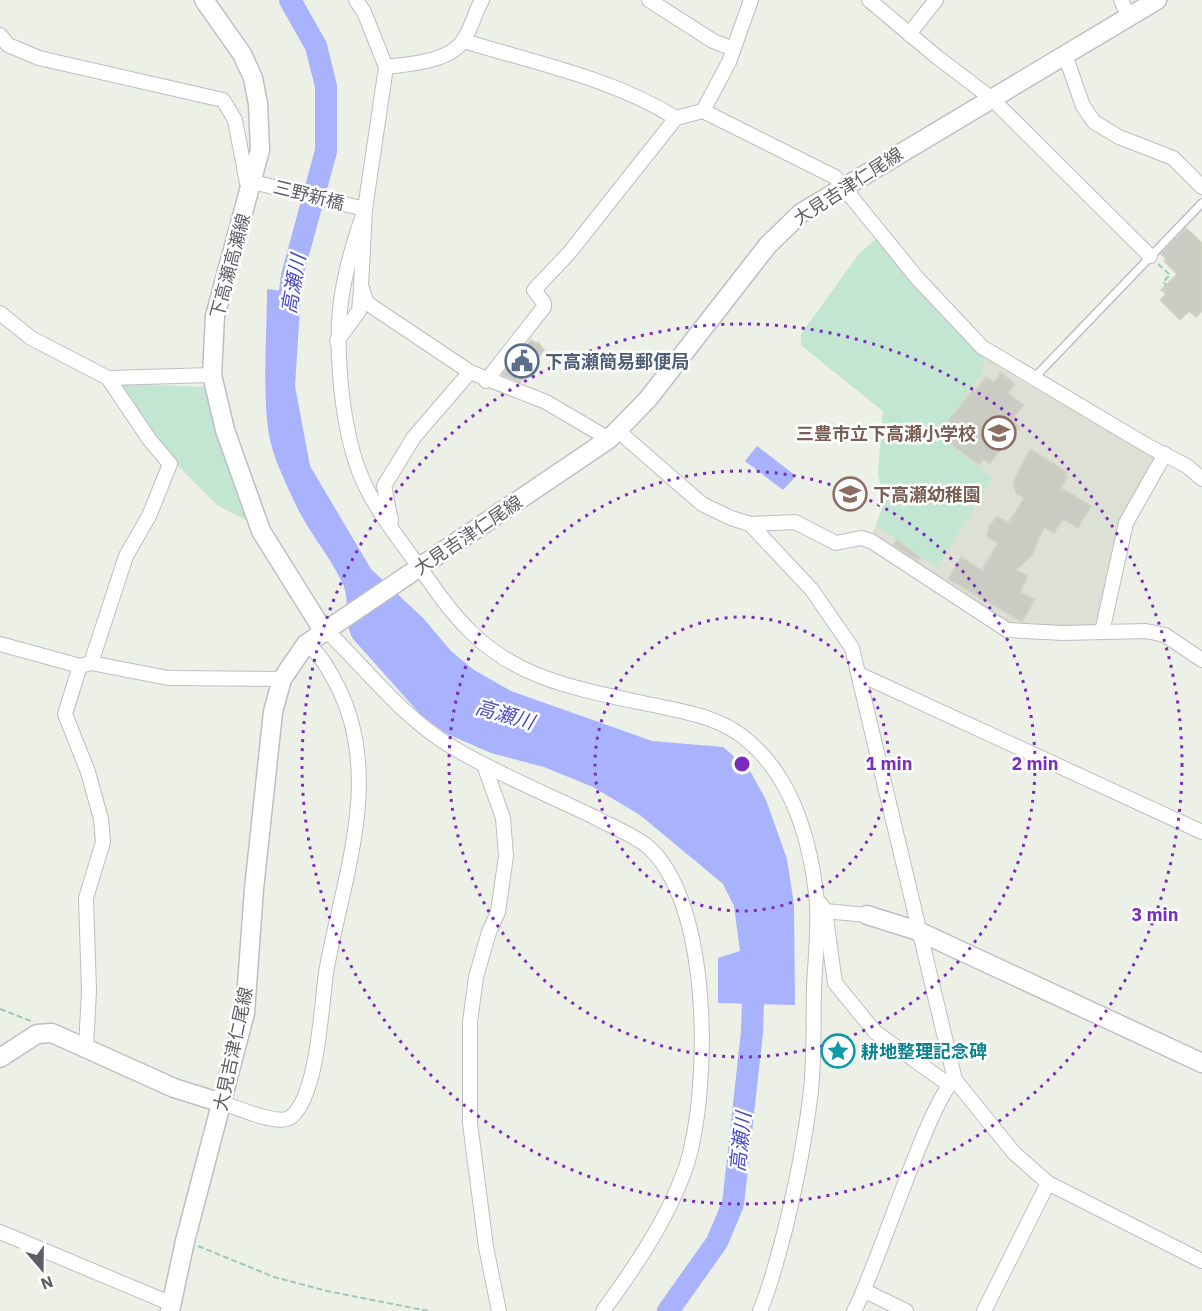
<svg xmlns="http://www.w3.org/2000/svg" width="1202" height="1311" viewBox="0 0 1202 1311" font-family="'IBM Plex Sans','Noto Sans JP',sans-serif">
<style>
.education{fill:#dde0d4}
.green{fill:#c3e6d3}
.water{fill:#a8b2fd}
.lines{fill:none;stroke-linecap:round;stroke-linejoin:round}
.river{stroke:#a8b2fd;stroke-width:22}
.building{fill:#cacbc2;stroke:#d2d4c4;stroke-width:1.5}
.lane-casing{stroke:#bebdc4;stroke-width:10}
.street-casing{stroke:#bebdc4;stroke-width:16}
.secondary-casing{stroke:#bfbec6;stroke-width:21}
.path{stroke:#9dc7bc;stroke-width:2;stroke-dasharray:6 3;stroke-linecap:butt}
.lane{stroke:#fff;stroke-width:7}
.street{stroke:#fff;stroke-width:14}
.secondary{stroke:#fff;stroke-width:18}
.ring{fill:none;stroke:#7b2cbf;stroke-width:3;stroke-dasharray:3 6}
.labels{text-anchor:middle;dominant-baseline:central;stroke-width:5;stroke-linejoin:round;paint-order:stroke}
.street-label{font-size:18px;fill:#5e5e66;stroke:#fff}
.service-label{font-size:18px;font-weight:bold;fill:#4e5e75;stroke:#fff;text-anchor:start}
.education-label{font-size:18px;font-weight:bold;fill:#785e54;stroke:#fff;text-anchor:end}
.culture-label{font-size:18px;font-weight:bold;fill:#0d838f;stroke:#fff;text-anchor:start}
.water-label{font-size:20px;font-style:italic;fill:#4a4dc2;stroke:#fff}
.centre{fill:#7b2cbf;stroke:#fff;stroke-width:3}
.ring-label{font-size:18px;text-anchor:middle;font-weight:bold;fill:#7b2cbf;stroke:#fff;stroke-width:5;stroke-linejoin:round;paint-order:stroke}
</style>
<rect width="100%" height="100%" fill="#edf0e6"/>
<path class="education" d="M876 239 985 357 1012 375 1155 455 1157 461 1121 523 1097 629 1007 623 871 537 884 504 878 474 883 411 801 345V334L859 254Z"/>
<g class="green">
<path d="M876 239 985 357 981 374 938 434 992 478 937 568 876 525 884 504 878 474 883 411 801 345V334L859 254Z"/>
<path d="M119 384 210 387 250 522 217 505 172 460Z"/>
</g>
<g class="water">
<path d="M267 289 301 293 295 386 310 466 371 569 424 619 451 651 474 670 511 691 652 741 723 747 749 769 766 800 787 859 794 905 795 1005 718 1003V958L740 951 734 906 723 884 640 815 593 787 544 767 491 753 445 733 421 715 353 639C343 621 351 600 342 582 328 553 306 529 293 499 284 479 273 457 269 435 262 392 267 334 267 289Z"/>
<path d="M757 446 796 476 783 490 745 461Z"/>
</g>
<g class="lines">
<g class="river">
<path d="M286 321 292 276 326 151V86L316 46 290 0"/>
<path d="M668 1311 717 1242 733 1204 752 1032 754 973"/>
</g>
</g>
<g class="building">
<path d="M1186 228 1202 243V311L1196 317 1189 311 1180 320 1160 300 1166 294 1161 290 1177 274 1164 261 1166 259 1161 254Z"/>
<path d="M531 340 536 343 538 342 544 350 520 382 502 375Z"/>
<path d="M1001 372 1015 384 1008 393 1024 405 1012 420 1020 427 989 464 983 459 979 465 941 436 951 423 948 421 973 389 975 391 986 377 994 382Z"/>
<path d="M1030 449 1067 472 1065 476 1068 477 1061 488 1091 506 1078 528 1063 519 1054 533 1044 527 1032 555 1016 570 1028 576 1020 592 1035 600 1022 622 948 579 961 557 982 570 998 543 987 537 989 525 997 517 1009 522 1024 498 1016 493 1013 482Z"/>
<path d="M897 540 920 557 918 561 893 545Z"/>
</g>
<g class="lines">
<defs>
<path id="lane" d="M1034 378 1202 203"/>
<g id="street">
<path d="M356 0 364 12 386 67 365 209 361 286 367 303 470 372 546 402 609 439"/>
<path d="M649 0 713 41 733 49"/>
<path d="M869 0 937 57 991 98 1150 256"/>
<path d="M1121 0 1129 17"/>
<path d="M909 34 936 0"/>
<path d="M0 35 8 45 39 58 223 100 235 120 247 183 253 182 365 209"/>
<path d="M464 41C535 63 612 78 676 118"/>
<path d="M1065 55 1083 106 1094 122 1119 137 1173 158 1202 187"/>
<path d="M386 67C409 64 451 62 464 39 472 27 475 12 482 0"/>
<path d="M703 111 729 62 751 0"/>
<path d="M365 209C339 283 333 326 343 403 347 433 353 462 367 489 381 517 402 543 420 568 455 618 481 653 540 676 576 690 615 697 653 705 684 712 716 716 742 736 791 773 809 835 816 893 820 924 815 958 814 989 813 1025 815 1062 810 1098 805 1141 796 1184 786 1226 778 1255 772 1283 760 1311"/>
<path d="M0 313 31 338 108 378 212 375"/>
<path d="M337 341 359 311 361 291"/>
<path d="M486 381 544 307V303L534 290 569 253 676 118 703 111 835 177 918 279 982 347 1148 446 1187 466 1202 479"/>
<path d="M617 430 702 504 731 518 750 524 795 522 836 543 861 538 871 541 1007 630 1063 633 1146 631 1165 635 1202 660"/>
<path d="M391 520 384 486 414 437 470 372"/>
<path d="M750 524 812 590 852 648 955 1080 1014 1153 1048 1183 1202 1261"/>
<path d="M324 632 333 637C372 676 404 718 452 747 497 774 547 794 594 817 611 826 631 834 646 845 713 900 711 1095 685 1170 666 1222 635 1267 603 1311"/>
<path d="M1102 632 1126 523 1165 454"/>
<path d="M0 644 80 666 91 663 168 678 282 679"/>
<path d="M91 663 126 556 149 516 170 464 149 439 108 378"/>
<path d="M80 666 65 714 88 772 101 819 103 842 86 898 89 991 86 1047"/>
<path d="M859 674 1202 832"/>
<path d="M484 765 503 818 506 856 498 912 489 932 476 977 470 1022V1123L486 1247 499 1311"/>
<path d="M821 904 825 911 867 915"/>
<path d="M825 911 835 983 875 1032 948 1084"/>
<path d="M222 1103C238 1107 278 1127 291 1117 318 1095 321 1008 326 973 342 879 384 780 338 687 329 671 321 653 306 644"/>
<path d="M0 1232 172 1304"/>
<path d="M865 1291 906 1311"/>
<path d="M854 1311C876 1272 931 1094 955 1080"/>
<path d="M984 1311 1048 1183"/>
</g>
<g id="secondary">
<path d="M204 0 242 54 253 78 258 104 260 150 215 316 212 375 225 430 261 531 324 632"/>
<path d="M867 915 918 931 1202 1063"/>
<path d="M0 1058 37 1034 52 1033 174 1088 222 1103"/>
<path d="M170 1311 185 1241 245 1013 254 889 273 712 282 679 306 644 609 439 648 399 768 245 801 213 1157 0"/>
</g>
</defs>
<use href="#lane" class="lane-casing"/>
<use href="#street" class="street-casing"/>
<use href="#secondary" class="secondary-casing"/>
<g class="path">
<path d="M1158 264 1170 275 1163 282 1166 285"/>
<path d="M0 1009 31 1021"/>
<path d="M198 1246 274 1277 327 1291 428 1311"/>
</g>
<use href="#lane" class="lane"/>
<use href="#street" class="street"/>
<use href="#secondary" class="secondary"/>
</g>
<g class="ring">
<circle cx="742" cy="764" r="147"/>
<circle cx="742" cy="764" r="293"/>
<circle cx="742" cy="764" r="440"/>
</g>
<defs>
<symbol id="civic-ring" viewBox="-11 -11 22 22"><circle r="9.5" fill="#fff" stroke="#5c6f8a" stroke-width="1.5"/><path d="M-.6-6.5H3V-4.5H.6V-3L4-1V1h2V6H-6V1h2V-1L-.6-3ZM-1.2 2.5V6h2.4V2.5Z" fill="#5c6f8a"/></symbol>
<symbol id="school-ring" viewBox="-11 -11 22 22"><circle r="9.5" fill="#fff" stroke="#8d6e63" stroke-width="1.5"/><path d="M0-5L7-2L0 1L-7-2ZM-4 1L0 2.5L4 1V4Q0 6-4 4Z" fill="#8d6e63"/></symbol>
<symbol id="sight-ring" viewBox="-11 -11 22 22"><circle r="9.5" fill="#fff" stroke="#0f9aa8" stroke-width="1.5"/><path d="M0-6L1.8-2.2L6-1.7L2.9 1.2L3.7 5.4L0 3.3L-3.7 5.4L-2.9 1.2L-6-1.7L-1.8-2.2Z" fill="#0f9aa8"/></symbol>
</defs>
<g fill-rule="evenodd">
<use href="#civic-ring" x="503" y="342" width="38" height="38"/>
<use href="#school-ring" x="980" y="414" width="38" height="38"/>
<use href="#school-ring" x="831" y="475" width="38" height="38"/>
<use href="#sight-ring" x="819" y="1032" width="38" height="38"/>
</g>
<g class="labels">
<g class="street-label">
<text transform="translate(848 186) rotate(-33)">大見吉津仁尾線</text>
<text transform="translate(309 195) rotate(14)">三野新橋</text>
<text transform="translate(230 266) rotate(-75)">下高瀬高瀬線</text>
<text transform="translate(468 535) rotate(-34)">大見吉津仁尾線</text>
<text transform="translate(233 1049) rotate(-78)">大見吉津仁尾線</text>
</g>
<g class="service-label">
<text x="545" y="361">下高瀬簡易郵便局</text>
</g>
<g class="education-label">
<text x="976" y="433">三豊市立下高瀬小学校</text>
<text x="873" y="494" text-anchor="start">下高瀬幼稚園</text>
</g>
<g class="culture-label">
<text x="861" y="1051">耕地整理記念碑</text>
</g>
<g class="water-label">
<text transform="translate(293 284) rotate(-80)">高瀬川</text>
<text transform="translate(505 714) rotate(16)">高瀬川</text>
<text transform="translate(740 1142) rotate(-84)">高瀬川</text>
</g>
</g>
<circle cx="742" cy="764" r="9" class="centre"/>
<g class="ring-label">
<text x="889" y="770">1 min</text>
<text x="1035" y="770">2 min</text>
<text x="1155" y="921">3 min</text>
</g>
<g transform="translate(42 1269) rotate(160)" stroke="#ffffff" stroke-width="4.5" paint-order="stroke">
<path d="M0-4.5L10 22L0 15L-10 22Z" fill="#5e5e66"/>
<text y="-9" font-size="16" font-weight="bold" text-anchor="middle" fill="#5e5e66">N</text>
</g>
</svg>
